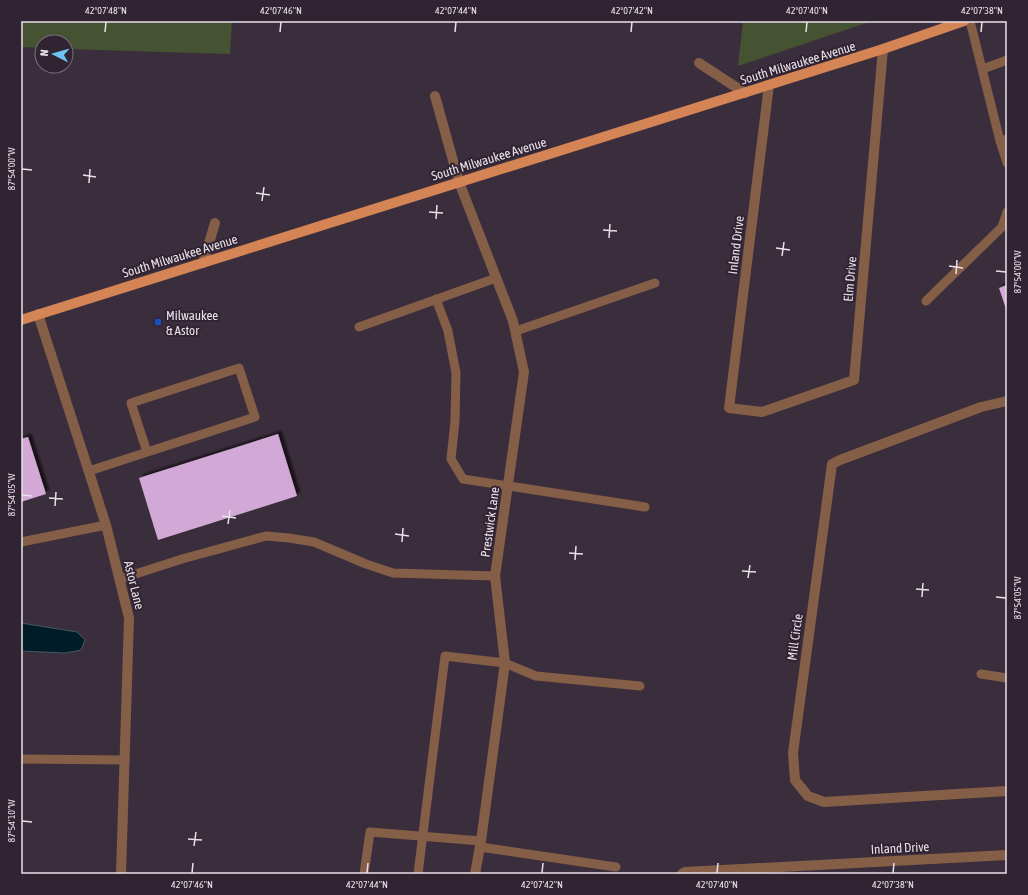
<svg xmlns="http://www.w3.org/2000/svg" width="1028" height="895" viewBox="0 0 1028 895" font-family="'Asap Condensed',sans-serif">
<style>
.green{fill:#455332}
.water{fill:#001c29;stroke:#465763}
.building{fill:#d2a9d6;filter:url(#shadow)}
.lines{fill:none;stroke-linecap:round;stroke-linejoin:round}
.lane{stroke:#855e47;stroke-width:9}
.street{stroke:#855e47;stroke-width:10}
.primary{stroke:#d58456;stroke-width:10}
.ticks{fill:none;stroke:#e9e1ea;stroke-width:1.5}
.transit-dot{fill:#1a4fb4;stroke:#312432;stroke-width:1.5}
.labels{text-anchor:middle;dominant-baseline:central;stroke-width:4;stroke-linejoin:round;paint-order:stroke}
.street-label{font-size:13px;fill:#e9e1ea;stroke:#312432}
.poi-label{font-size:13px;fill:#e9e1ea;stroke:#312432;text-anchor:start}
.neatline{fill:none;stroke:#e9e1ea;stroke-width:1.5}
.ticks-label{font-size:10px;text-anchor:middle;fill:#e9e1ea}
</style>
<defs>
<filter id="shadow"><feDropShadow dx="3.5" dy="-3.5" stdDeviation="1" flood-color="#0009"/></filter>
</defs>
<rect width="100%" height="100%" fill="#3b2e3c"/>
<g class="green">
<path d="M21 21H232L230 54 66 49V42H42V48L21 47Z"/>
<path d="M743 21H872L738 66Z"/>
</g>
<path class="water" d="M21 623 77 632 85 640 81 650 65 653 21 651Z"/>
<g class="building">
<path d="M1007 285V312L999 288Z"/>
<path d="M278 434 297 496 158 540 139 478Z"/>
<path d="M28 437 46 494 21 502V439Z"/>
</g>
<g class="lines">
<g class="lane">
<path d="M970 21 1000 141 1007 139"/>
<path d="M983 69 1007 60"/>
<path d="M1000 141 1007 163"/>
<path d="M436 299 448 331 456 373 455 421 451 459 463 479 645 507"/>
<path d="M926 301 1002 227 1007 212"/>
<path d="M359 327 496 278"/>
<path d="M516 331 655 283"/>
<path d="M89 471 255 417 239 368 131 403 147 452"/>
<path d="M21 542 106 525"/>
<path d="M120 579 182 559 266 536 289 538 314 542 366 564 393 573 495 576"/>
<path d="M981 674 1007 678"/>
<path d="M21 759 125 760"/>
<path d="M480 847 616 867"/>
<path d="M364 874 370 832 481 841"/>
<path d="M418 874 445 656 505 663 536 676 640 686"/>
</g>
<g class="street">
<path d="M699 63 745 93"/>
<path d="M769 85 729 408 762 412 854 380 883 49"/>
<path d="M435 96 459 182 513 321 524 372 495 576 505 663 481 841 475 874"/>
<path d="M203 263 215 223"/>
<path d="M38 314 106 525 129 618 121 874"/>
<path d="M1007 401 981 407 840 460 832 464 793 753 795 780 808 796 824 802 1007 791"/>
<path d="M682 874 685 872 1007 855"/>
</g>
<path class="primary" d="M21 320 883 49 964 21"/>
</g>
<path class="ticks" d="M105 32 106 22M280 32 281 22M455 32 456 22M631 32 632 22M806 32 807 22M981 32 982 22M22 169 32 170M83 175 96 177M89 183 90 169M256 193 270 195M262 201 264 187M429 212 443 213M436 219 437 205M603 230 617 231M609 238 610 224M776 248 790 250M782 256 784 242M949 266 963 268M996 271 1006 272M956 274 957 260M22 495 32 496M49 498 63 499M55 506 56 492M222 516 236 518M228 524 230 510M395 534 409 536M402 542 403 528M569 553 583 554M575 560 576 546M742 571 756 572M748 578 750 565M916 589 929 590M922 597 923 583M996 597 1006 598M22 821 32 822M188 839 202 840M194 846 196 832M192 873 193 863M367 873 368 863M542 873 543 863M717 873 718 863M893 873 894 863"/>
<rect class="transit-dot" x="154" y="318" width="8" height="8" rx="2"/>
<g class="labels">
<g class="street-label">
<text transform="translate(798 63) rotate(-17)">South Milwaukee Avenue</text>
<text transform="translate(489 159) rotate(-17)">South Milwaukee Avenue</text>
<text transform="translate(736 245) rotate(-83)">Inland Drive</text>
<text transform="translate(180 256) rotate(-17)">South Milwaukee Avenue</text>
<text transform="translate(850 279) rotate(-85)">Elm Drive</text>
<text transform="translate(490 522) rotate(-82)">Prestwick Lane</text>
<text transform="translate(134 585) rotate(76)">Astor Lane</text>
<text transform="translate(795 637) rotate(-82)">Mill Circle</text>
<text transform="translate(900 848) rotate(-3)">Inland Drive</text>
</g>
<g class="poi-label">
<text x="166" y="315">Milwaukee<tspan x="166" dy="15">&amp; Astor</tspan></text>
</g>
</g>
<rect width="1028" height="895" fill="none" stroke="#312432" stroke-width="44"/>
<g transform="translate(54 54) rotate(276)"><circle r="19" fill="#312432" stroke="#7b707c"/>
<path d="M0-3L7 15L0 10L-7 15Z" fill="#6ec2f3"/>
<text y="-6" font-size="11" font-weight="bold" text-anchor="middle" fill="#e9e1ea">N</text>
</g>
<rect x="22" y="22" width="984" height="851" class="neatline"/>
<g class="ticks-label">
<text x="106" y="14">42°07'48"N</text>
<text x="281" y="14">42°07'46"N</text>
<text x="456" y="14">42°07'44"N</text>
<text x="632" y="14">42°07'42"N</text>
<text x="807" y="14">42°07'40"N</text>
<text x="982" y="14">42°07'38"N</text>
<text transform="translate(11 169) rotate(-90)" y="4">87°54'00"W</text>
<text transform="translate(1017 272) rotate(-90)" y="4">87°54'00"W</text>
<text transform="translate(11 495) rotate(-90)" y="4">87°54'05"W</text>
<text transform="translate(1017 598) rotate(-90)" y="4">87°54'05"W</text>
<text transform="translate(11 821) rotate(-90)" y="4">87°54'10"W</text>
<text x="192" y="888">42°07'46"N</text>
<text x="367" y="888">42°07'44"N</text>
<text x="542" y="888">42°07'42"N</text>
<text x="717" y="888">42°07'40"N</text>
<text x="893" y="888">42°07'38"N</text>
</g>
</svg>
